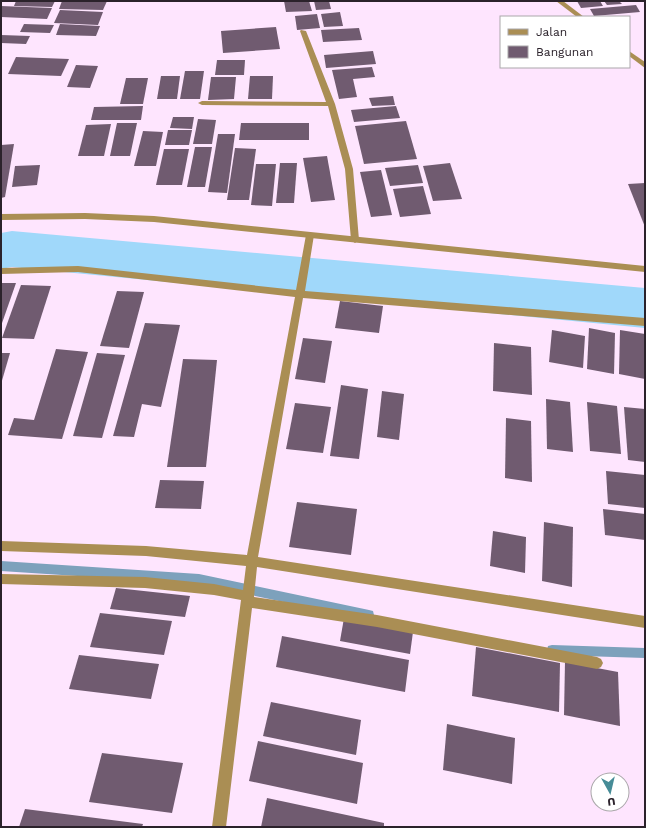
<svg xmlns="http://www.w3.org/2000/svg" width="646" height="828" viewBox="0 0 646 828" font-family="'Work Sans',sans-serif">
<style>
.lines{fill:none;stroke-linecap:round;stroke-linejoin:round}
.stream{fill:#7da1bc;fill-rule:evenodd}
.river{fill:#a0d8fa;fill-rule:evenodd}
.building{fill:#705b70}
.minor{fill:#aa8e54;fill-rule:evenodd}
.tertiary{fill:#aa8e54;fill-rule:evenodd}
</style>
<rect width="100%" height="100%" fill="#fee5fe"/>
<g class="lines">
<g class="stream">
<path d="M1 561 199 574 369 610 373 611 374 615 373 619 369 620 199 584 1 571Z"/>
<path d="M552 645 645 648V658L552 655 548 654 547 650 548 646Z"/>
</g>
<path class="river" d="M12 231 645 288V328L12 267 1 269V233Z"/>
</g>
<g class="building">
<path d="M16 1H55L52 7 14 6Z"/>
<path d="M62 1H107L103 10 59 9Z"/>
<path d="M284 1H309L312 11 286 12Z"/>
<path d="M314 1H329L331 9 316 10Z"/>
<path d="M577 1H600L603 6 581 8Z"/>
<path d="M604 1H619L622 4 607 5Z"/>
<path d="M636 5 640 12 594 16 590 9Z"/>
<path d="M1 6 52 8 47 19 1 17Z"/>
<path d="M60 10 103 12 98 25 54 23Z"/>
<path d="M340 12 343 26 324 27 321 14Z"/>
<path d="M317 14 320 28 297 30 295 16Z"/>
<path d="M24 24 54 25 50 33 20 32Z"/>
<path d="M60 24 100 26 96 36 56 35Z"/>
<path d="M276 27 280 49 223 53 221 31Z"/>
<path d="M359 28 362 40 323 42 321 30Z"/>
<path d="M1 35 30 36 26 44 1 43Z"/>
<path d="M373 51 376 64 326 68 324 55Z"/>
<path d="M16 57 69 59 61 76 8 74Z"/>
<path d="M217 60H245L244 75H215Z"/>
<path d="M76 65 98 66 90 88 67 87Z"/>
<path d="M372 67 375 77 353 79 357 97 339 99 332 70Z"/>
<path d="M185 71H204L200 99H180Z"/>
<path d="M161 76H180L177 99H157Z"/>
<path d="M250 76H273L272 99H248Z"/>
<path d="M211 77H236L234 99 208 100Z"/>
<path d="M126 78H148L143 104H120Z"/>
<path d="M393 96 395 105 372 106 369 98Z"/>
<path d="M143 106 141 120H91L94 107Z"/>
<path d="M396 106 400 118 354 122 351 110Z"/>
<path d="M173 117H194L192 129 170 128Z"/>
<path d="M198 119 216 120 212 144H193Z"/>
<path d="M406 121 417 159 364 164 355 126Z"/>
<path d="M117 123H137L130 156H110Z"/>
<path d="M241 123H309V140H239Z"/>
<path d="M111 124 104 156H78L86 125Z"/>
<path d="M168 130H192L189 145H165Z"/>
<path d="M143 131 163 132 156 166H134Z"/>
<path d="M218 134H235L227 193 208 192Z"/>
<path d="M14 144 5 197 1 198V145Z"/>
<path d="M195 147H212L205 187H187Z"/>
<path d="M235 148 256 149 249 200H227Z"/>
<path d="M164 149H189L182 185H156Z"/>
<path d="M327 156 335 200 311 202 303 158Z"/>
<path d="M280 163H297L294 203H276Z"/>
<path d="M450 163 462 199 433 201 423 166Z"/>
<path d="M256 164H276L272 206 251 205Z"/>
<path d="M40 165 37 185 12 187 15 166Z"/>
<path d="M418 165 423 183 390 186 385 168Z"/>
<path d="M381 170 392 215 371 217 360 172Z"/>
<path d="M645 183V227L628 184Z"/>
<path d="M423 186 431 214 400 217 393 189Z"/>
<path d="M1 283H16L1 326Z"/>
<path d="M21 285 51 286 34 339 2 338Z"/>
<path d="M117 291 144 292 129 348 100 346Z"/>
<path d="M340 301 383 306 379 333 335 328Z"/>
<path d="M145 323 180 325 161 407 142 404 134 437 113 436Z"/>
<path d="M589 328 615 333 614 374 587 369Z"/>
<path d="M552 330 585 336 583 368 549 362Z"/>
<path d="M620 330 645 334V379L619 374Z"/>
<path d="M303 338 332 341 325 383 295 379Z"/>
<path d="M494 343 531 347 532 395 493 391Z"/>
<path d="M56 349 88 352 62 439 8 435 14 418 34 420Z"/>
<path d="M1 353H10L1 384Z"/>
<path d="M97 353 125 355 102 438 73 436Z"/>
<path d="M183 359 217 360 206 467H167Z"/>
<path d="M341 385 368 389 359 459 330 456Z"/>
<path d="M382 391 404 394 399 440 377 437Z"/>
<path d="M546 399 570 402 573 452 547 449Z"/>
<path d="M587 402 617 406 621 454 590 451Z"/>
<path d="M295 403 331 407 323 453 286 449Z"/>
<path d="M624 407 645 409V462L628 460Z"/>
<path d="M506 418 531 421 532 482 505 478Z"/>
<path d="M606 471 645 475V508L608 504Z"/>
<path d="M160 480 204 481 201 509 155 508Z"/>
<path d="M297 502 357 509 351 555 289 547Z"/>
<path d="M603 509 645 514V540L605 535Z"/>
<path d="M544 522 573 527 572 587 542 581Z"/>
<path d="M493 531 526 537 525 573 490 566Z"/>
<path d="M116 588 190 596 185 617 110 609Z"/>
<path d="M100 613 172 621 164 655 90 647Z"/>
<path d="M344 618 413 632 410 654 340 641Z"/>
<path d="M282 636 409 660 405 692 276 667Z"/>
<path d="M476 647 560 663 559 712 472 696Z"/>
<path d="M79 655 159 664 151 699 69 689Z"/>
<path d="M565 662 618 672 620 726 564 715Z"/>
<path d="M271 702 361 720 356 755 263 736Z"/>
<path d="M447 724 515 738 512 784 443 770Z"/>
<path d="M258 741 363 763 357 804 249 781Z"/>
<path d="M102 753 183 763 172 813 89 802Z"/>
<path d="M267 798 384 823V827H261Z"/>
<path d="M25 809 143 824 142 827H19Z"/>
</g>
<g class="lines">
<g class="minor">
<path d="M556 1H563L584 17H577Z"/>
<path d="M301 30 306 31 335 104 353 169 359 240 355 243 351 240 345 169 328 106 202 105 198 103 202 101 326 102 300 31Z"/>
<path d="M629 51 645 62V68L629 56Z"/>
<path d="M310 232 314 235 305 291 645 318V326L303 298 258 557 645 616V628L257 567 254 597 377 615 597 657 601 659 603 663 601 667 597 669 377 627 252 608 226 827H212L241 600 214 595 145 588 1 584V574L145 577 214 584 243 590 246 566 146 556 1 551V541L146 546 247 555 295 297 78 272 1 274V268L78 266 296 290 306 235Z"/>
</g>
<path class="tertiary" d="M85 213 154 216 645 266V272L154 222 85 219 1 220V214Z"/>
</g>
<rect width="646" height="828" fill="none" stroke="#2b222b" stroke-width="4"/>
<rect x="500" y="16" width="130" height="52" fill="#ffffff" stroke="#aaa7aa"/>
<rect x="508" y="29" width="20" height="6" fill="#aa8e54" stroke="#aaa7aa"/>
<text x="536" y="36" font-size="12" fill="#2b222b">Jalan</text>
<rect x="508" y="46" width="20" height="12" fill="#705b70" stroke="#aaa7aa"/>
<text x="536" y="56" font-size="12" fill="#2b222b">Bangunan</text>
<g transform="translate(610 792) rotate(172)"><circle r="19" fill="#ffffff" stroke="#aaa7aa"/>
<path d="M0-3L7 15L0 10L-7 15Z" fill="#468c97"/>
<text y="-6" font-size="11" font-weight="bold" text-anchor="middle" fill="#2b222b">U</text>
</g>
</svg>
